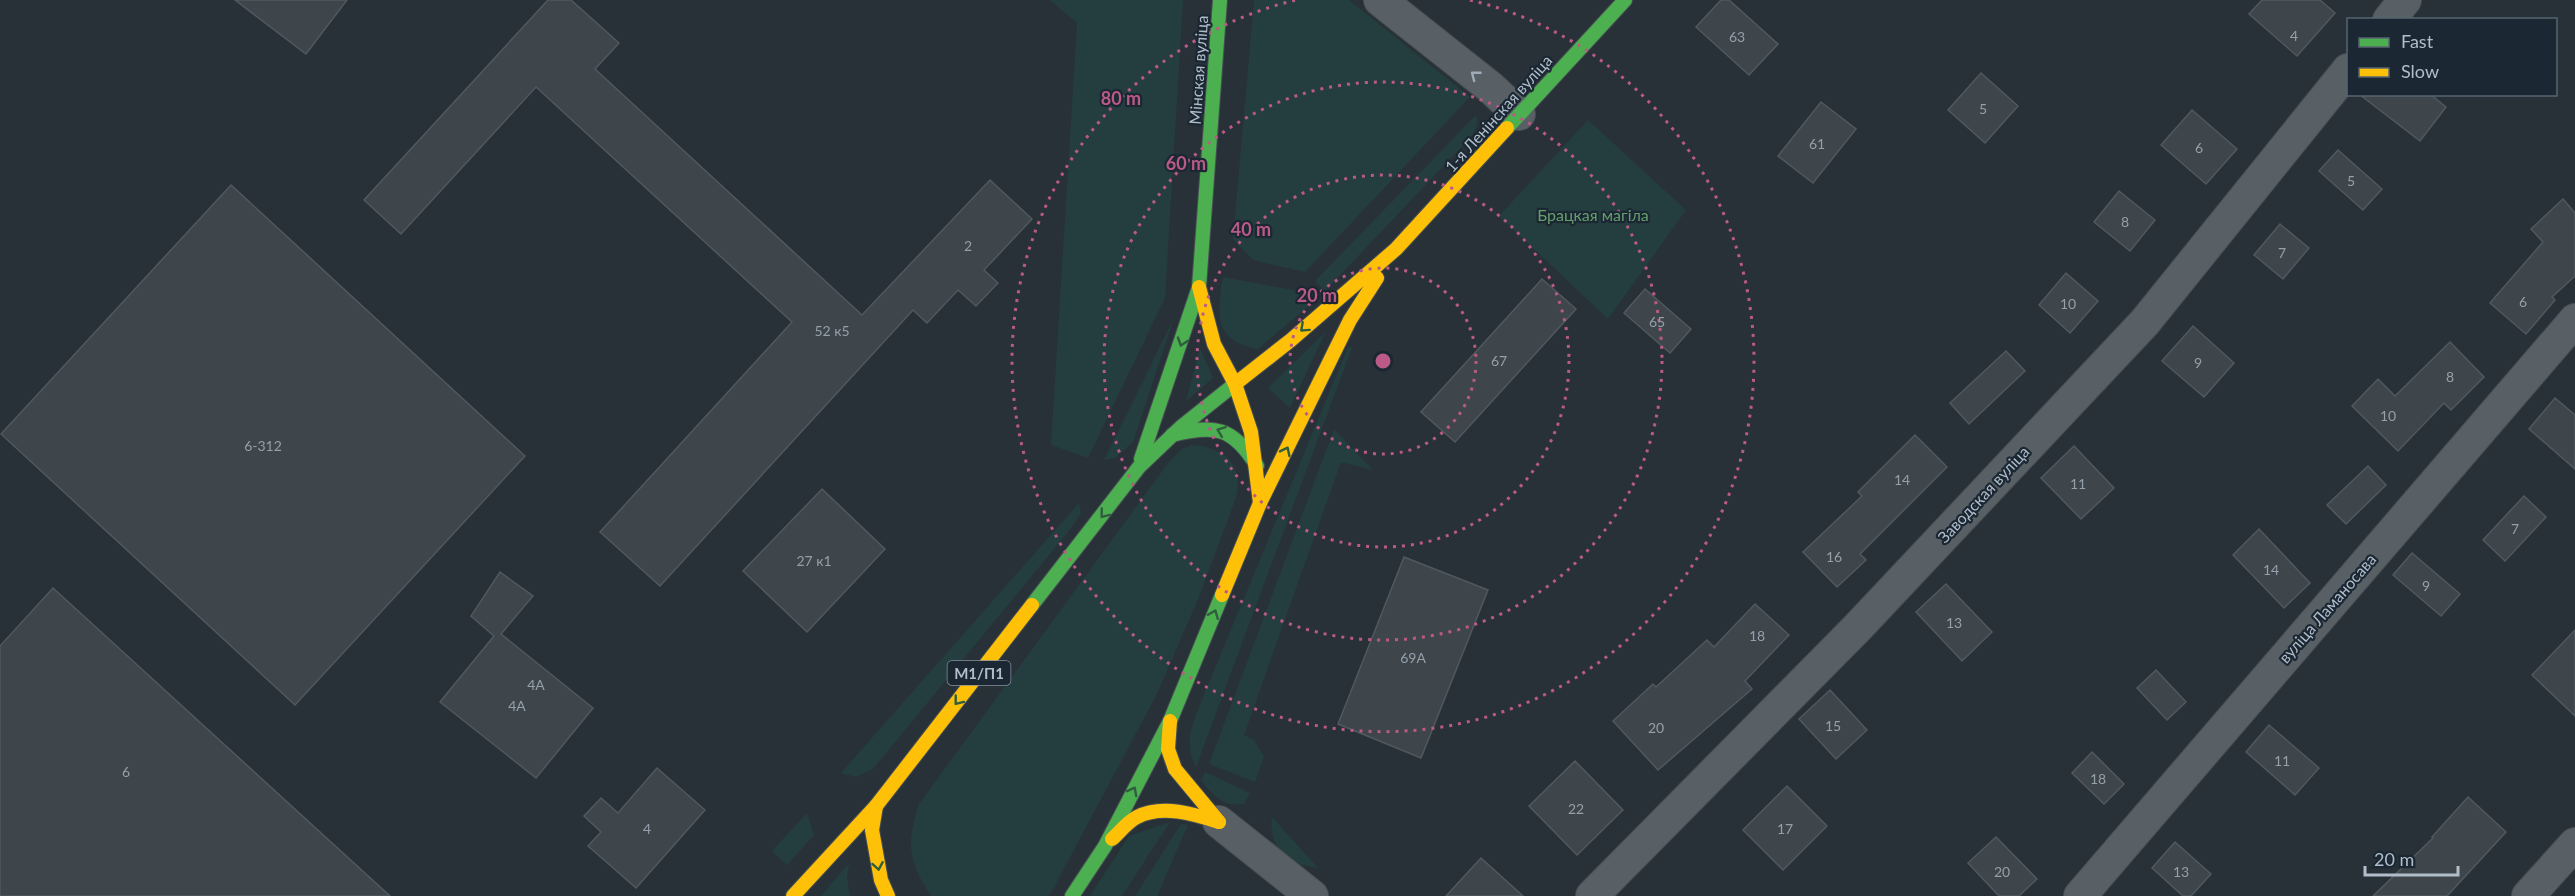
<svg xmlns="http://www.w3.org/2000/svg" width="2575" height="896" viewBox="0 0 2575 896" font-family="Lato,sans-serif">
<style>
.green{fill:#243e3f}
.building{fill:#3e454b;stroke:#505860;stroke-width:1.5}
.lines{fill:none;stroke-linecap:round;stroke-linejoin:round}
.street-casing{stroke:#474d53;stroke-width:34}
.fast-casing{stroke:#474d53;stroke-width:16}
.slow-casing{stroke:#474d53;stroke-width:16}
.street{stroke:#586066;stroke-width:32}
.fast{stroke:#4caf50;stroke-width:14}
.slow{stroke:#ffc107;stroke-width:14}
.oneway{stroke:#9fabb6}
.oneway2{stroke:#2f5e3f}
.ring{fill:none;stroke:#bb5a87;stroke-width:3;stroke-dasharray:3 6}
.labels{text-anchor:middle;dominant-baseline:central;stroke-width:4.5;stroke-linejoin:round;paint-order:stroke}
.number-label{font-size:14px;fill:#94a0aa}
.shield{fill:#1b2834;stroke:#84919d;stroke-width:1.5}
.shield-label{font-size:15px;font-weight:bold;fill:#b1beca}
.street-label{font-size:16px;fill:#b1beca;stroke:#1b2834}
.park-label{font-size:16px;fill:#669e6c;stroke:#1b2834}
.centre{fill:#bb5a87;stroke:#1b2834;stroke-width:3}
.ring-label{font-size:18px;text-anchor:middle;font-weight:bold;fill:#bb5a87;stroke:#1b2834;stroke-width:4.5;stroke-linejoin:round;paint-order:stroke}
</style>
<rect width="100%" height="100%" fill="#283138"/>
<g class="green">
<path d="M1050 0H1183L1165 298 1088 458 1051 445 1077 23Z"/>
<path d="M1254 0H1349L1470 97 1305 272 1253 260 1233 239Z"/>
<path d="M1476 115 1478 124 1470 138 1325 291 1315 281Z"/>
<path d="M1588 120 1686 210 1608 319 1499 216Z"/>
<path d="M1223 277 1299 291 1311 304 1258 349C1213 341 1217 314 1223 277Z"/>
<path d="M1174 318 1133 442 1115 458 1104 460Z"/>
<path d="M1326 331 1290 408 1268 388Z"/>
<path d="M1348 347 1352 348 1196 767C1186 748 1189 734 1196 714Z"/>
<path d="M1200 348 1213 378 1186 401Z"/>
<path d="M1334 429 1373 470 1341 462 1244 735 1254 740 1264 757 1255 782 1209 764Z"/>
<path d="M1192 445C1225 447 1244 465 1236 498L1199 597 1158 692 1051 893 1048 896H931C908 861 906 844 919 804L1168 463 1182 449Z"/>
<path d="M1079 503 1081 514 1068 532 873 769 856 777 841 773Z"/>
<path d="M1205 772 1250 793 1244 804C1222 807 1214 796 1201 780Z"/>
<path d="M807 813 814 835 787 865 772 851Z"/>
<path d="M1272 817 1318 868C1290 865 1267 847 1272 817Z"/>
<path d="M1170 822 1122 896H1090L1129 836Z"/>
<path d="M1181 824 1188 825 1157 896H1135Z"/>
<path d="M849 863 847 878 850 896H821Z"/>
</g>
<g class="building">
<path d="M235 0H347L306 54Z"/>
<path d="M548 0H571L619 43 595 69 862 315 990 180 1032 219 984 270 998 283 976 306 958 290 927 323 913 310 660 586 600 532 792 322 536 87 401 234 364 200Z"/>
<path d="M1721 0H1729L1778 44 1749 75 1696 27Z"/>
<path d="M2262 0H2320L2335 13 2297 56 2249 14Z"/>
<path d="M1981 73 2018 106 1985 143 1948 110Z"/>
<path d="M2359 94H2430L2446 107 2420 141Z"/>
<path d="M1821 102 1856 129 1813 183 1778 156Z"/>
<path d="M2192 110 2237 149 2206 184 2161 145Z"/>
<path d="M2338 150 2382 189 2363 210 2319 171Z"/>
<path d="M231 185 525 456 295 705 1 434Z"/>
<path d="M2119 191 2155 220 2130 251 2094 222Z"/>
<path d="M2563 199 2575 213V276L2552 297 2555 300 2526 334 2490 303 2543 242 2531 229Z"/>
<path d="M2280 224 2309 248 2283 279 2254 255Z"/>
<path d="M2066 273 2098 301 2070 333 2039 305Z"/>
<path d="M1542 279 1576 309 1455 442 1421 412Z"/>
<path d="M1645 289 1691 329 1670 353 1624 313Z"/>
<path d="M2193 326 2234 363 2204 397 2162 361Z"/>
<path d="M2450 342 2484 377 2451 410 2444 403 2398 451 2352 406 2378 379 2395 396Z"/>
<path d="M2006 351 2025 371 1969 424 1950 403Z"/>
<path d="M2555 398 2575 415V469L2529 429Z"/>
<path d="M1915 435 1947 467 1860 554 1866 560 1837 587 1803 552 1862 496 1858 492Z"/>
<path d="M2074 446 2114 488 2081 519 2041 478Z"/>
<path d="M2368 466 2386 485 2346 524 2327 505Z"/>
<path d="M822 489 885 549 807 632 743 571Z"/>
<path d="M2524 496 2546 517 2505 561 2483 540Z"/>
<path d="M2259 529 2310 583 2284 608 2233 555Z"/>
<path d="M2412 553 2460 594 2441 616 2393 575Z"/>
<path d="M1404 557 1488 590 1421 758 1338 724Z"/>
<path d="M500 572 533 596 501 634 593 708 536 778 440 702 494 636 471 616Z"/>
<path d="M1946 584 1992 632 1962 661 1916 612Z"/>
<path d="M53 588 390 896H0V646Z"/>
<path d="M1755 604 1789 635 1745 681 1752 689 1658 770 1613 721 1653 684 1656 687 1707 640 1714 647Z"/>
<path d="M2575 630V716L2532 675Z"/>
<path d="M2156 670 2186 702 2167 720 2137 688Z"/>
<path d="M1830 690 1867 730 1836 759 1799 719Z"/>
<path d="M2269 725 2319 768 2295 795 2246 752Z"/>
<path d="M2092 752 2124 784 2104 804 2072 773Z"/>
<path d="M1575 761 1623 810 1577 855 1529 806Z"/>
<path d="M657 768 705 810 636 888 588 846 601 832 584 816 601 798 618 813Z"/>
<path d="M1787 786 1827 826 1783 870 1743 830Z"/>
<path d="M2468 797 2506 832 2447 896H2373L2433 838 2432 837Z"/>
<path d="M1996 837 2037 879 2019 896H1999L1968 863Z"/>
<path d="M2175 842 2211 874 2191 896H2183L2152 868Z"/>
<path d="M1481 858 1523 896H1446Z"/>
</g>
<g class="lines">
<defs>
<g id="street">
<path d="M1380 0 1490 87 1519 114"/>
<path d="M2389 20 2405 0"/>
<path d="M1219 822 1312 896"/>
<path d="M1592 896 1858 627 2145 322 2348 70"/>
<path d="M2080 896 2575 320"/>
<path d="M2528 896 2575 844"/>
</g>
<g id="fast">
<path d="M1507 128 1625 0"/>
<path d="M1172 435C1215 424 1233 427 1257 466"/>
<path d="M1141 459 1199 287 1220 0"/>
<path d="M1032 605 1139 467 1181 427 1235 384"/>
<path d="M1072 896 1105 846 1170 721 1222 595"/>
</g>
<g id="slow">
<path d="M1199 287 1214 344 1235 384 1251 432 1260 503 1222 595"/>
<path d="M1235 384 1291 340 1396 249 1507 128"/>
<path d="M1260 503 1350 320 1377 278"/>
<path d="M1170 721 1168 749 1175 769 1219 822"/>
<path d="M1112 839C1120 832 1127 822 1137 817 1162 804 1194 814 1219 822"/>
<path d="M793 896 876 806"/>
<path d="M888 896 881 880 872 830 876 806 1032 605"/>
</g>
</defs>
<use href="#street" class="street-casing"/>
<use href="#fast" class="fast-casing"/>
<use href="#slow" class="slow-casing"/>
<use href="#street" class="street"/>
<use href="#fast" class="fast"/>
<use href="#slow" class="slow"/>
</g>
<defs><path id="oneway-chevron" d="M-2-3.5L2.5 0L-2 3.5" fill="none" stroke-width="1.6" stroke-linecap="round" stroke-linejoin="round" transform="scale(1.5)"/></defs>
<use class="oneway" href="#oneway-chevron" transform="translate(1475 75) rotate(-142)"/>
<g class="oneway2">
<use href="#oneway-chevron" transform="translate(1304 328) rotate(138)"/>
<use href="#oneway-chevron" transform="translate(1182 342) rotate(108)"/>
<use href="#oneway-chevron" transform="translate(1221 431) rotate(-159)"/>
<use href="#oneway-chevron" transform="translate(1286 451) rotate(-64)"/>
<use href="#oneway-chevron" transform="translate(1104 514) rotate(128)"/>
<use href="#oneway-chevron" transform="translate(1214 614) rotate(-68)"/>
<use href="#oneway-chevron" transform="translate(958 701) rotate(128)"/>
<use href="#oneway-chevron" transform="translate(1133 791) rotate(-62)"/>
<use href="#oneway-chevron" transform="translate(878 866) rotate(80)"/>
</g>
<g class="ring">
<circle cx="1383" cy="361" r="93"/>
<circle cx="1383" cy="361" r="186"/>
<circle cx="1383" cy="361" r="279"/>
<path d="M1470 0A371 371 0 1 1 1296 0"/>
</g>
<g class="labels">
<g class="number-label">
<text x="2294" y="35">4</text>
<text x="1737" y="36">63</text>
<text x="1983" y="108">5</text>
<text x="1817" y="143">61</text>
<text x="2199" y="147">6</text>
<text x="2351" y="180">5</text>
<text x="2125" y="221">8</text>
<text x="968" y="245">2</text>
<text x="2282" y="252">7</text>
<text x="2523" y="301">6</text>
<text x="2068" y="303">10</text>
<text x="1657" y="321">65</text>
<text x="832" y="330">52 к5</text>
<text x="1499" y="360">67</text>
<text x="2198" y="362">9</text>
<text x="2450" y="376">8</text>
<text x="2388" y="415">10</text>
<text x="263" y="445">6-312</text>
<text x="1902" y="479">14</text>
<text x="2078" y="483">11</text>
<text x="2515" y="528">7</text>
<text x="1834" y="556">16</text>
<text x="814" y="560">27 к1</text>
<text x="2271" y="569">14</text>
<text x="2426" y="585">9</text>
<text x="1954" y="622">13</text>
<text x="1757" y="635">18</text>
<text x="1413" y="657">69А</text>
<text x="536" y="684">4А</text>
<text x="517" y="705">4А</text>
<text x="1833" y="725">15</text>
<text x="1656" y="727">20</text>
<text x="2282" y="760">11</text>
<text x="126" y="771">6</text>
<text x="2098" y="778">18</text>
<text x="1576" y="808">22</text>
<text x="647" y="828">4</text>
<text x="1785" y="828">17</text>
<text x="2002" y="871">20</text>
<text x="2181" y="871">13</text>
</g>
<rect class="shield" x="947.5" y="661" width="63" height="24" rx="4.5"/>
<g class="shield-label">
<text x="979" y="673">М1/П1</text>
</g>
<g class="street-label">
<text transform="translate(1198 70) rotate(-86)">Мінская вуліца</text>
<text transform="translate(1498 113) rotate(-48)">1-я Ленінская вуліца</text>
<text transform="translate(1983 494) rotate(-47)">Заводская вуліца</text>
<text transform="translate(2327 608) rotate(-49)">вуліца Ламаносава</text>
</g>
<g class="park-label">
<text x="1593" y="214">Брацкая магіла</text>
</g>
</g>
<circle cx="1383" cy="361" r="9" class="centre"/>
<g class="ring-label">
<text x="1121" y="105">80 m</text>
<text x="1186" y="170">60 m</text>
<text x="1251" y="236">40 m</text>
<text x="1317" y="302">20 m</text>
</g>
<rect x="2347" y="18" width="210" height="78" fill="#1b2834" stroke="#576470" stroke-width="1.5"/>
<rect x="2359" y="38" width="30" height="9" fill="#4caf50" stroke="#576470" stroke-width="1.5"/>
<text x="2401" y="48" font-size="18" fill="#b1beca">Fast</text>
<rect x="2359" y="68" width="30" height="9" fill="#ffc107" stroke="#576470" stroke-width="1.5"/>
<text x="2401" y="78" font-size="18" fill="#b1beca">Slow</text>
<path d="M2365 866v9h93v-9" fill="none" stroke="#b1beca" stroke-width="3"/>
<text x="2374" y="866" font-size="18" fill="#b1beca" stroke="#1b2834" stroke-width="4.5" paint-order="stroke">20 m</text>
</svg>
